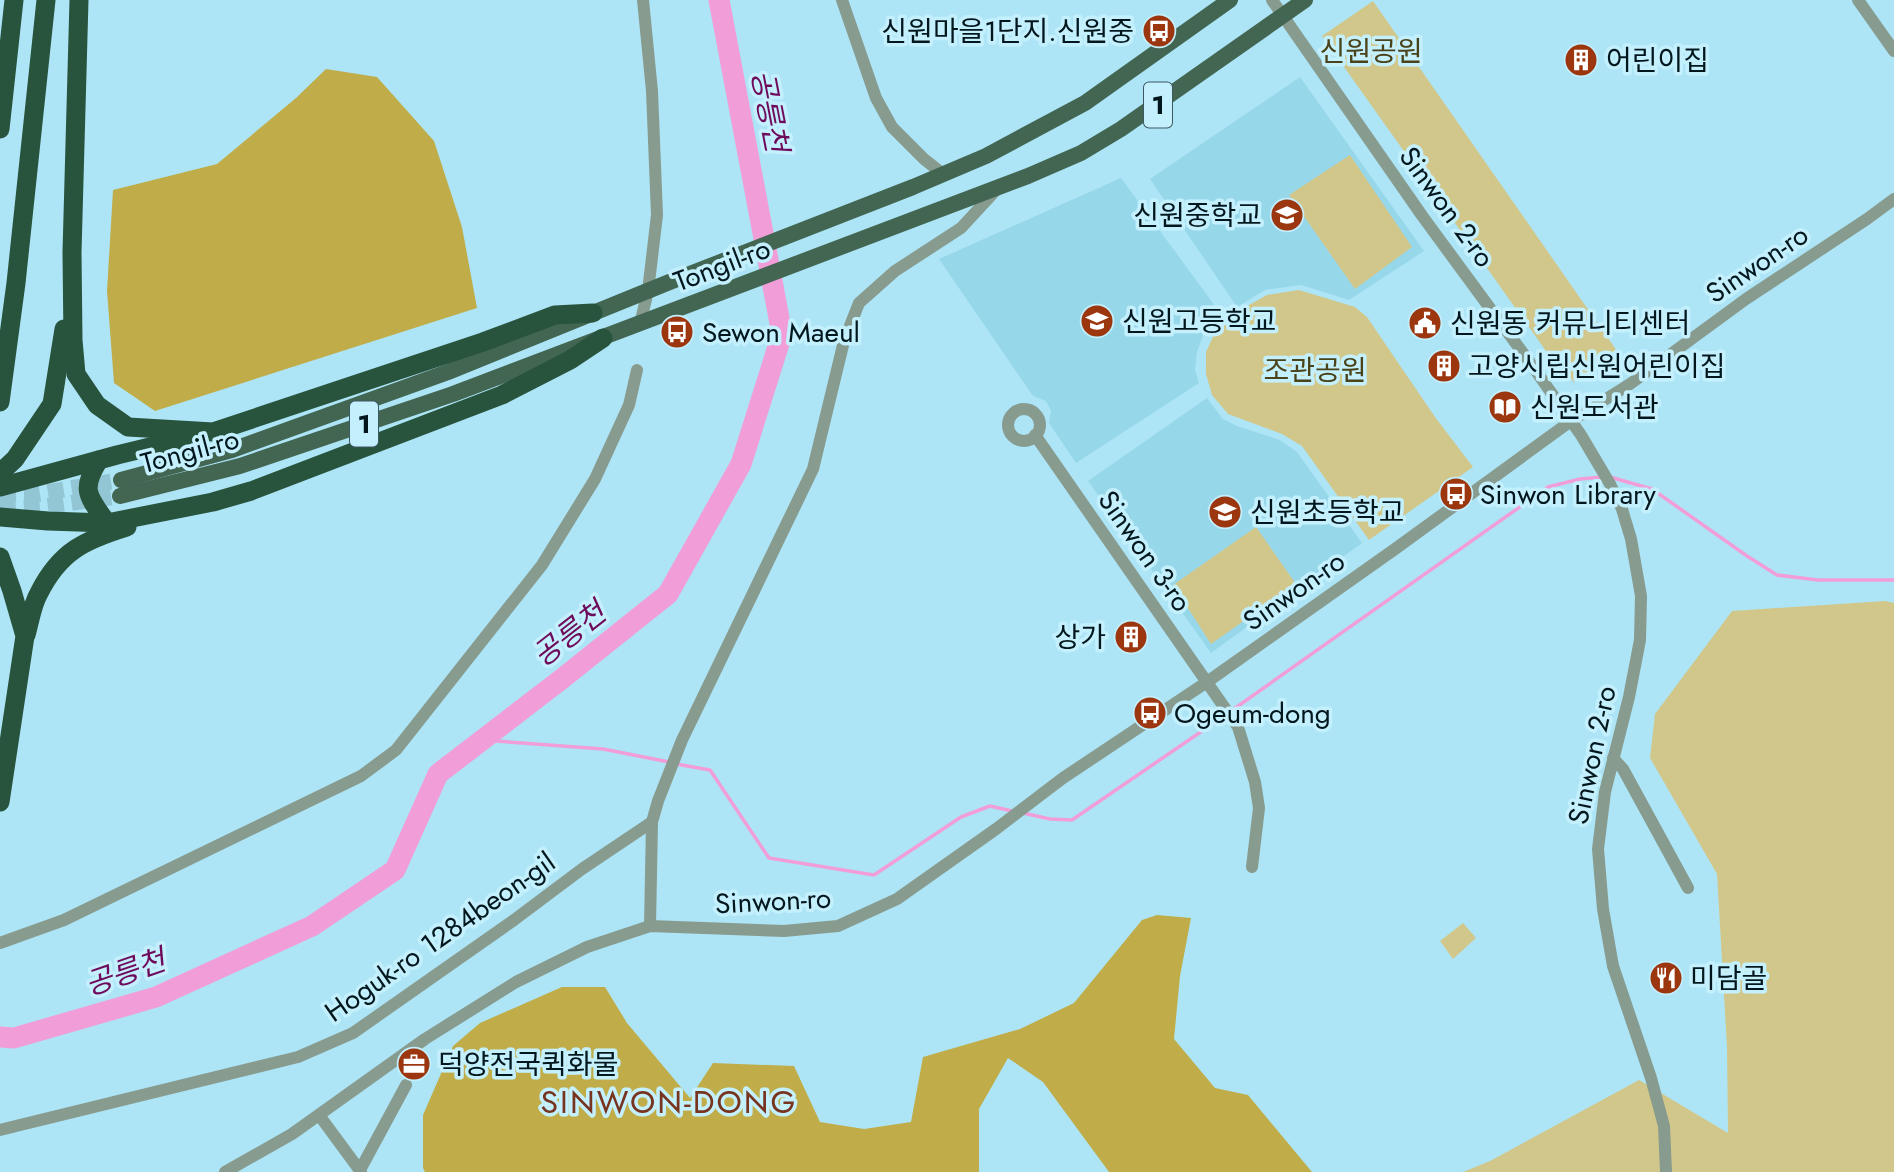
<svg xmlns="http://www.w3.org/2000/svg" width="1894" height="1172" viewBox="0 0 1894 1172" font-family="Jost,'Noto Sans KR',sans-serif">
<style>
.built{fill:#97d7ea}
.green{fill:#d2c78b}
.forest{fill:#c0ad49}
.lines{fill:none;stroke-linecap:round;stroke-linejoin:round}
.stream{stroke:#f19ed8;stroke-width:3.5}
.river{stroke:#f19ed8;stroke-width:21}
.major-tunnel{stroke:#93c6d5;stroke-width:16;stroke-dasharray:16 8;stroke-linecap:butt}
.minor{stroke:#889b8f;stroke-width:12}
.major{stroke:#426652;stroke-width:16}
.highway{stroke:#28533c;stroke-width:19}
.labels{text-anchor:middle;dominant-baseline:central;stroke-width:7;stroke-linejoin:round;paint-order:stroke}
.shield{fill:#c4f0fe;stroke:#3c5860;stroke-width:2}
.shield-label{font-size:26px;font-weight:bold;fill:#02171d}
.poi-label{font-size:28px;fill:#02171d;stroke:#c4f0fe;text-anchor:start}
.park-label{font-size:28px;fill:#4a4218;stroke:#c4f0fe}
.street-label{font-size:28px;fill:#02171d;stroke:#c4f0fe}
.water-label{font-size:30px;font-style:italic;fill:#6e0a5a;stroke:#c4f0fe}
.quarter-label{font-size:32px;letter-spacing:2px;fill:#77341e;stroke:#c4f0fe}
</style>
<rect width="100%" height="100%" fill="#ade5f6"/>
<g class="built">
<path d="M1300 77 1424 251 1349 300 1301 285 1265 290 1237 307 1150 179Z"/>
<path d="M1121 178 1221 314 1206 327 1197 352 1195 370 1199 383 1076 463 1049 423 1051 411 1046 401 1033 396 939 259Z"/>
<path d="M1207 398 1223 419 1237 426 1280 440 1297 452 1362 543 1211 653 1088 481Z"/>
</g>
<g class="green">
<path d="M1373 1 1617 351 1574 382 1546 351 1322 36Z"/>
<path d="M1350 155 1412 247 1355 289 1289 195Z"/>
<path d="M1299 290 1355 307 1367 317 1435 417 1473 467 1369 540 1302 446 1282 434 1228 414 1212 395 1206 374V352L1216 330 1231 315 1267 295Z"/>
<path d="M1256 527 1296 584 1211 644 1173 585Z"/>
<path d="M1885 601 1894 603V1172H1463L1490 1161 1639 1080 1728 1133 1727 1047 1717 874 1650 758 1655 714 1732 611Z"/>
<path d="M1463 923 1476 938 1453 959 1440 941Z"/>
</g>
<g class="forest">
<path d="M326 69 377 77 434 141 462 227 477 308 155 411 114 383 107 291 113 190 217 164 296 98Z"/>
<path d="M1157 915 1191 918 1180 976 1174 1039 1215 1088 1248 1095 1312 1172H1109L1043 1082 1008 1058 979 1109V1172H425L423 1168V1115L453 1046 480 1023 562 987H605L627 1023 690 1098 713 1063 794 1066 820 1122 864 1129 911 1122 923 1057 1020 1029 1074 1003 1142 920Z"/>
</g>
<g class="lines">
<g class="stream">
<path d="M1610 477 1652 489 1747 556 1777 575 1818 580H1894"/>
<path d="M1231 711 1548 487 1580 479 1602 477"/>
<path d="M482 740 603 749 669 762"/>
<path d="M676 764 710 770 769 858 874 875 961 817 990 806 1012 811"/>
<path d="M1023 813 1050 819 1072 820 1224 716"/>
</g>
<path class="river" d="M0 1037 14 1038 156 997 312 926 395 870 438 774 563 678 668 594 741 464 782 334 719 0"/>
<g class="major-tunnel">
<path d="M0 495 37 494 121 480"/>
<path d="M0 510 42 507 120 496"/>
</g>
<g class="minor">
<path d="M842 0 876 98 892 127 924 159 943 174"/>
<path d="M1272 0 1423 217 1531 364 1581 435 1610 484 1622 509 1631 539 1641 596 1640 640 1629 697 1605 792 1598 849 1603 909 1613 966 1651 1078 1664 1126 1666 1172"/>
<path d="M1858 0 1894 51"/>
<path d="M640 324 648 291 657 215 652 91 643 0"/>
<circle cx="1024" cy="425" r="16"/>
<path d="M1035 435 1238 727 1255 782 1259 808 1252 867"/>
<path d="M1613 758 1623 769 1688 888"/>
<path d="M650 926 652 822 658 801 682 740 813 469 844 341 859 303 895 271 961 228 998 188"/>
<path d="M0 943 64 920 361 776 396 750 542 565 595 479 629 405 637 370"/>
<path d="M319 1115 361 1172"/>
<path d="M0 1130 298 1057 353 1033 514 920 582 869 652 822"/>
<path d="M360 1170 406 1085"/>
<path d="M225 1172 292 1134 425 1039 516 982 587 947 650 926 784 931 838 926 897 899 996 829 1063 778 1207 682 1395 549 1571 421 1630 384 1746 299 1867 219 1894 199"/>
</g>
<g class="major">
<path d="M121 480 232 450 448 372 672 281 913 187 986 156 1085 103 1230 0"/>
<path d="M120 496 240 466 453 394 1028 176 1081 153 1121 129 1305 0"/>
</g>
<g class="highway">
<path d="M79 0 72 252 73 340 76 374 97 405 128 427 213 432 483 342 555 315 593 313"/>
<path d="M0 129 14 0"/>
<path d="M0 402 16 283 46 0"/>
<path d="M99 460C80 490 88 496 107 523"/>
<path d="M0 473 15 459 52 404 64 329"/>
<path d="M0 487 117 455 191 437"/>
<path d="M0 517 48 521 107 523 213 502 251 491 502 395 570 360 603 338"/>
<path d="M0 557 12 591 25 636 0 802"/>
<path d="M26 635C30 621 32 605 39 593 60 551 85 540 127 527"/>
</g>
</g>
<defs>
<symbol id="bus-disc" viewBox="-11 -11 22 22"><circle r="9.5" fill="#9c360f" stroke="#c4f0fe"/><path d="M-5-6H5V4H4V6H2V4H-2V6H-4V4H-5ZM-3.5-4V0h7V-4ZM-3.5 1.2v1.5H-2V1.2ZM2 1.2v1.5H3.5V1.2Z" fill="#fff"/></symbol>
<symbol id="building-disc" viewBox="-11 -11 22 22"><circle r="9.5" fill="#9c360f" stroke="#c4f0fe"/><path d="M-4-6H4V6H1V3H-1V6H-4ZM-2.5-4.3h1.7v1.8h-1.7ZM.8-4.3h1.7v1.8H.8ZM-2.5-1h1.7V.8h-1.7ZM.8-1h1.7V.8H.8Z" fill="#fff"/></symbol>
<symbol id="school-disc" viewBox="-11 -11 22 22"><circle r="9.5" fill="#9c360f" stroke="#c4f0fe"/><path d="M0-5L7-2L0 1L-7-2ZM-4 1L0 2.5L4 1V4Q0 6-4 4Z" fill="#fff"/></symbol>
<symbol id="civic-disc" viewBox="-11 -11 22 22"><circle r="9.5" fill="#9c360f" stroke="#c4f0fe"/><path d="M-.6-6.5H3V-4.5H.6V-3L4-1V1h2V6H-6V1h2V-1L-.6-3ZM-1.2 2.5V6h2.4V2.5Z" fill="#fff"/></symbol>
<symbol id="library-disc" viewBox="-11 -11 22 22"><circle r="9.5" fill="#9c360f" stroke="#c4f0fe"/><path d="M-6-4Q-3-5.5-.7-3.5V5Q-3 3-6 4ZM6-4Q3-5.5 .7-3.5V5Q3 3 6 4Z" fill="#fff"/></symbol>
<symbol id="restaurant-disc" viewBox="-11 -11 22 22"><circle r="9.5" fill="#9c360f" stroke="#c4f0fe"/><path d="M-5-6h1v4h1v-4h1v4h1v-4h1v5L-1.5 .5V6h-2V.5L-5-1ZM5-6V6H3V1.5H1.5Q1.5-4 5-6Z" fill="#fff"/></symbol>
<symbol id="office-disc" viewBox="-11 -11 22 22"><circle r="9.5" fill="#9c360f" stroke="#c4f0fe"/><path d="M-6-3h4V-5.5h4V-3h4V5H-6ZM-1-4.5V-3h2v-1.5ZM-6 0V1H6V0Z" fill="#fff"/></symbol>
</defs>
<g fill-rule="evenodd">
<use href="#bus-disc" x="1140" y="12" width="38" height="38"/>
<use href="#building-disc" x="1562" y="41" width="38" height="38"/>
<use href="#school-disc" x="1268" y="196" width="38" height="38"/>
<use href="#school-disc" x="1078" y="302" width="38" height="38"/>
<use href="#civic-disc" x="1406" y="304" width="38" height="38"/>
<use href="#bus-disc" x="658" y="313" width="38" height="38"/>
<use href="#building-disc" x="1425" y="347" width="38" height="38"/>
<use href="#library-disc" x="1486" y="388" width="38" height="38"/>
<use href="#bus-disc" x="1437" y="475" width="38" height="38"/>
<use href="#school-disc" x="1206" y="493" width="38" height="38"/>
<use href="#building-disc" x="1112" y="618" width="38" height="38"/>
<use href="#bus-disc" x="1131" y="694" width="38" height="38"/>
<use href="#restaurant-disc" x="1647" y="959" width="38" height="38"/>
<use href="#office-disc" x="395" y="1045" width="38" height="38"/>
</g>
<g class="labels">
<g class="shield">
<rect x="1144" y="82.5" width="28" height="45" rx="5"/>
<rect x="350" y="401.5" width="28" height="45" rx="5"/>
</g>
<g class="shield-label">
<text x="1158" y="105">1</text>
<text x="364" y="424">1</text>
</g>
<g class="poi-label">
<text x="1134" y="31" text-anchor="end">신원마을1단지.신원중</text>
<text x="1606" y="60">어린이집</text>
<text x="1262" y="215" text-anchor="end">신원중학교</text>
<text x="1122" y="321">신원고등학교</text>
<text x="1450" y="323">신원동 커뮤니티센터</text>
<text x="702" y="332">Sewon Maeul</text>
<text x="1468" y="366">고양시립신원어린이집</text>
<text x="1530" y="407">신원도서관</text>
<text x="1480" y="494">Sinwon Library</text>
<text x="1250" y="512">신원초등학교</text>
<text x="1106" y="637" text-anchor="end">상가</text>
<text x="1174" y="713">Ogeum-dong</text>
<text x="1690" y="978">미담골</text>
<text x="438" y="1064">덕양전국퀵화물</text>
</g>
<g class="park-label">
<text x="1371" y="51">신원공원</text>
<text x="1315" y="370">조관공원</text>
</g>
<g class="street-label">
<text transform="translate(1447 207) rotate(54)">Sinwon 2-ro</text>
<text transform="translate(1757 264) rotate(-34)">Sinwon-ro</text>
<text transform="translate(722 265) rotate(-21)">Tongil-ro</text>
<text transform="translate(190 451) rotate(-15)">Tongil-ro</text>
<text transform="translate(1145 551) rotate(55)">Sinwon 3-ro</text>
<text transform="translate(1294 591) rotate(-35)">Sinwon-ro</text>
<text transform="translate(1592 755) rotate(-78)">Sinwon 2-ro</text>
<text transform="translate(773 901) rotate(-3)">Sinwon-ro</text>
<text transform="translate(440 937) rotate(-35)">Hoguk-ro 1284beon-gil</text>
</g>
<g class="water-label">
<text transform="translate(770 111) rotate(79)">공릉천</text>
<text transform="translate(569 634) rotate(-38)">공릉천</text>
<text transform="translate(125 972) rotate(-19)">공릉천</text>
</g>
<g class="quarter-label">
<text x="669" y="1102">SINWON-DONG</text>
</g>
</g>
</svg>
